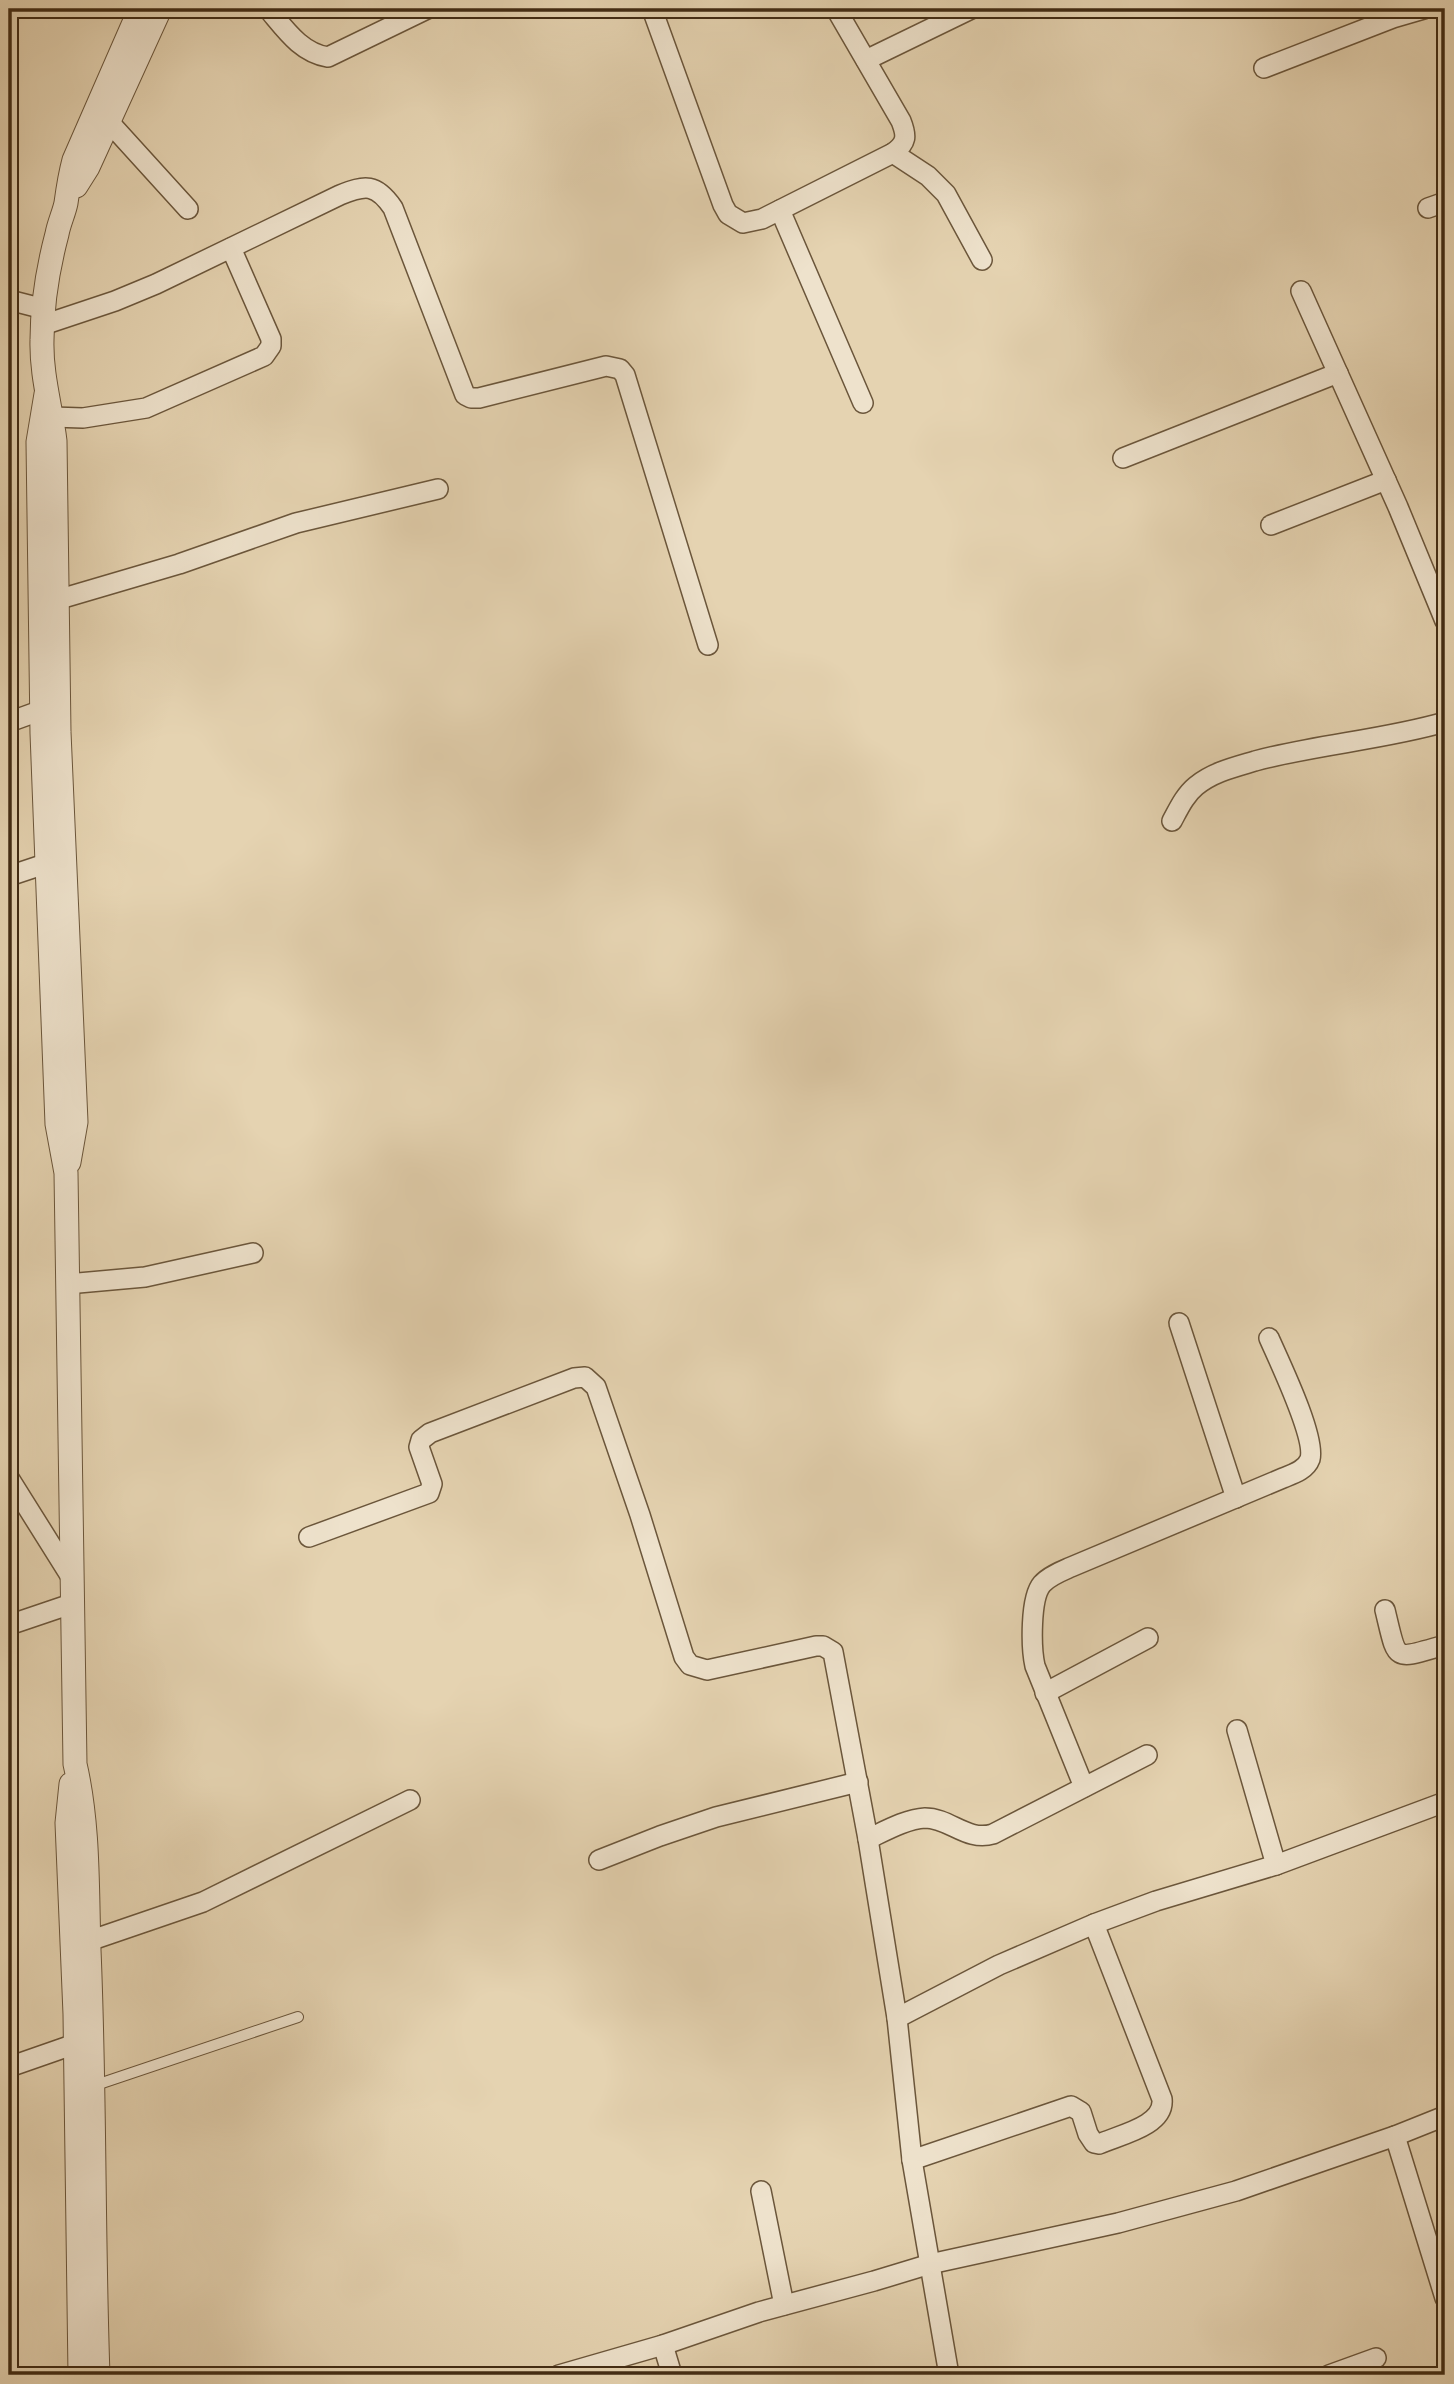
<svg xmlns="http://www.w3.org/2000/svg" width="1454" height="2384" viewBox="0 0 1454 2384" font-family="'Gentium Book Plus',serif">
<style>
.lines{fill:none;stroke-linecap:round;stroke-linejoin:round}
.service-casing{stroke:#6b563b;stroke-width:12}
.minor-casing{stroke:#6b563b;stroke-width:22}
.tertiary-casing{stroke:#6b563b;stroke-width:25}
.service{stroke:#eee2cc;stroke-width:10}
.minor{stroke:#eee2cc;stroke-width:19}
.tertiary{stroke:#eee2cc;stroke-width:23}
</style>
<rect width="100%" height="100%" fill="#e5d3b1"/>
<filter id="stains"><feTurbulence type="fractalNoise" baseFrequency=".00286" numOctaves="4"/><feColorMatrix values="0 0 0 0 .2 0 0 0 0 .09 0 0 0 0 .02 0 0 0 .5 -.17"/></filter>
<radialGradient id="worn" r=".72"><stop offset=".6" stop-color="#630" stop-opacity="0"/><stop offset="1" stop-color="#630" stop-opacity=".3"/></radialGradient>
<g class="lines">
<defs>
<path id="service" d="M93 2086 298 2017"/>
<g id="minor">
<path d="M268 9C285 29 301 53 328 57L427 9"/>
<path d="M652 9 723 205 728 214 743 223 762 219 893 153C907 143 907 136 901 121L836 9"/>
<path d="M866 60 971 9"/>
<path d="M1264 68 1393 18 1424 9"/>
<path d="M109 122 188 209"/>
<path d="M893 153 928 176 946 194 982 260"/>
<path d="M1428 208 1445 202"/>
<path d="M780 210 863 403"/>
<path d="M1301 291 1398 507 1445 621"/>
<path d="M9 300 44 309"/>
<path d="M43 325 115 301 156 284 340 195C365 185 376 183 393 208L465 395 471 398H479L606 366 620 369 625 375 708 645"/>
<path d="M52 417 83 418 146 408 264 356 271 346V339L231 248"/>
<path d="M1123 458 1338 373"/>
<path d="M1271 525 1386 480"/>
<path d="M43 604 179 564 296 523 438 489"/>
<path d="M9 722 42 710"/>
<path d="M1172 821C1179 808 1185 795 1196 786 1213 772 1235 767 1255 761 1318 744 1383 740 1445 722"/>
<path d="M9 876 60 859"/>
<path d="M67 1284 145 1277 253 1253"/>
<path d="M1179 1323 1236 1498"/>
<path d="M9 1478 71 1577"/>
<path d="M309 1537 429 1493 432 1484 419 1447 421 1440 430 1433 574 1378 585 1377 596 1387 640 1515 684 1657 690 1665 707 1670 816 1646H823L833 1652 868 1839 897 2018 912 2160 949 2375"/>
<path d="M1385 1610C1398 1663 1392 1660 1445 1645"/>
<path d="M9 1625 71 1604"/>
<path d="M1045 1693 1148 1638"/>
<path d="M1237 1730 1276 1865"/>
<path d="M1084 1787 1035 1666C1031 1648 1030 1598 1042 1584 1049 1576 1062 1571 1071 1567L1283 1478C1293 1474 1306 1470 1310 1459 1316 1437 1279 1361 1269 1338"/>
<path d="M868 1839C885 1831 906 1819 925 1818 950 1818 967 1842 993 1834L1147 1755"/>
<path d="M599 1860 660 1836 716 1817 858 1782"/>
<path d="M89 1941 203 1902 410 1800"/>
<path d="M897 2018 999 1965 1094 1924 1156 1901 1276 1865 1445 1802"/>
<path d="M9 2067 75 2044"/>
<path d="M1395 2136 1445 2298"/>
<path d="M912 2160 1071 2106 1081 2112 1088 2134 1094 2143 1099 2144C1119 2135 1165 2126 1162 2099L1094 1924"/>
<path d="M761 2191 784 2305"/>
<path d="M663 2345 672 2375"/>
<path d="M559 2375 663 2345 759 2312 874 2281 930 2264 1118 2223 1236 2191 1395 2136 1445 2116"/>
<path d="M1329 2375 1376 2358"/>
</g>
<g id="tertiary">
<path d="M76 186 88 167 160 9"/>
<path d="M46 394 38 442 42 733 57 1124 66 1173 75 1764C89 1825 87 1888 89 1950 95 2091 93 2233 98 2375"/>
<path d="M69 1162 76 1122 59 732 55 441C51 407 41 375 42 340 42 305 48 268 57 234 59 223 64 213 66 203 68 188 70 175 74 160L140 9"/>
<path d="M71 1784 67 1823 75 2014 80 2375"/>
</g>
</defs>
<use href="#service" class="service-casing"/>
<use href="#minor" class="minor-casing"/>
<use href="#tertiary" class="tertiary-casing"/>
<use href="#service" class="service"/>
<use href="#minor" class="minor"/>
<use href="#tertiary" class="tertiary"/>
</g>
<rect width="1454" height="2384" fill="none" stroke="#e5d3b1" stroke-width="35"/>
<rect x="10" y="10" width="1433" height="2363" fill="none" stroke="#422c14" stroke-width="3.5"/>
<rect x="18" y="18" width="1419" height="2349" fill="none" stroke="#422c14" stroke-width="2"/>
<rect width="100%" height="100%" filter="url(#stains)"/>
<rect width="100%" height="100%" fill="url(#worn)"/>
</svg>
